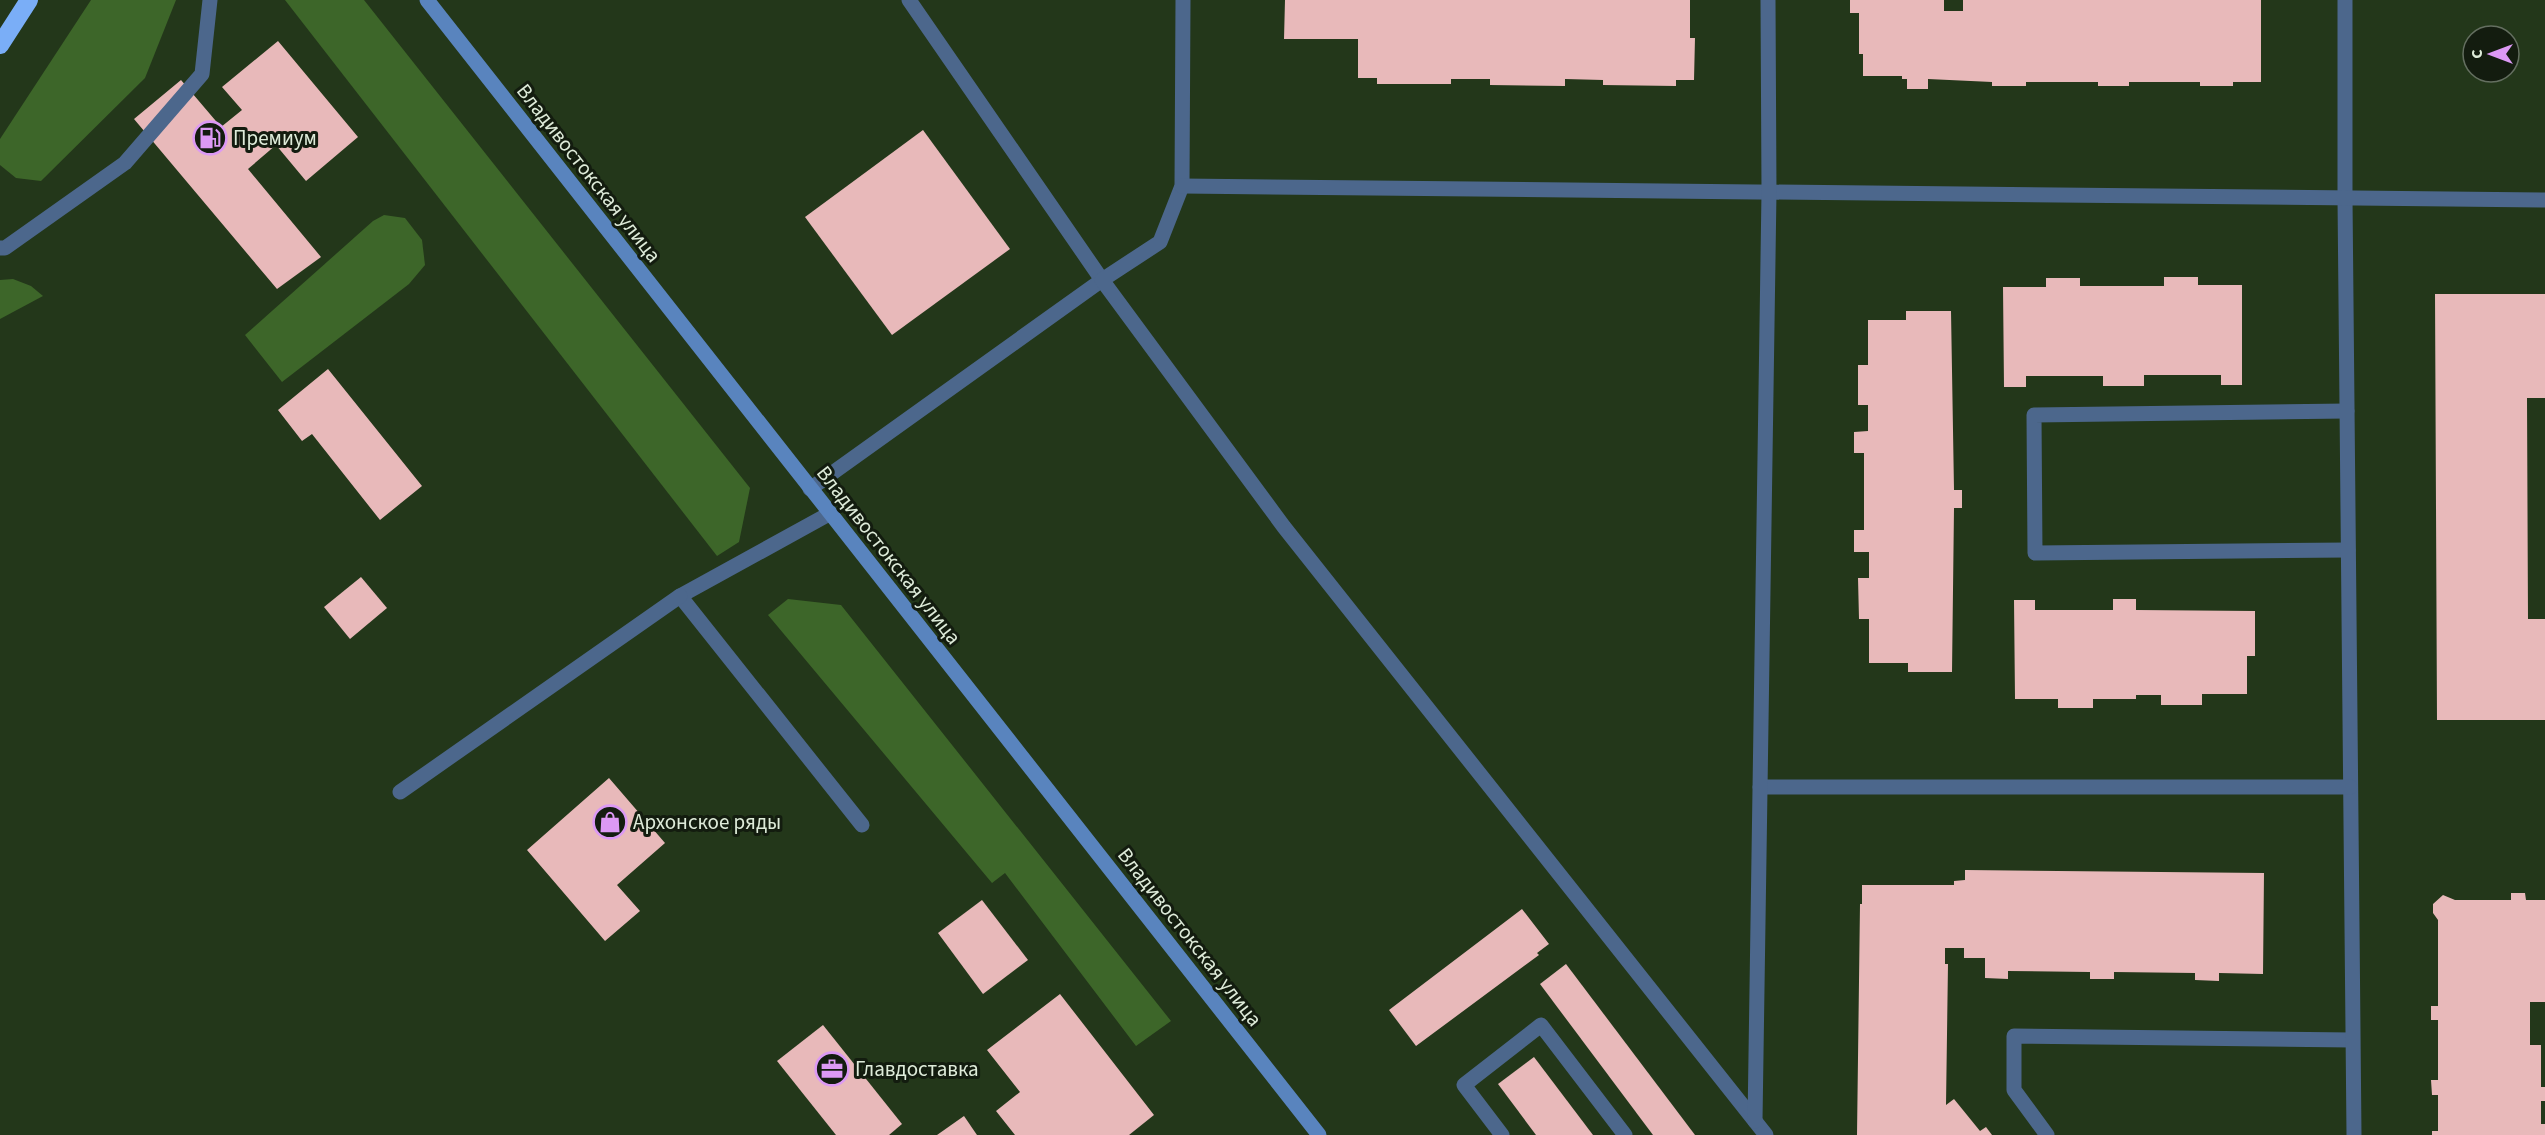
<svg xmlns="http://www.w3.org/2000/svg" width="2545" height="1135" viewBox="0 0 2545 1135" font-family="'Source Sans 3',sans-serif">
<style>
.green{fill:#3d6629}
.building{fill:#e8b9ba}
.lines{fill:none;stroke-linecap:round;stroke-linejoin:round}
.lane{stroke:#4c678c;stroke-width:15}
.street{stroke:#4c678c;stroke-width:15}
.secondary{stroke:#5984be;stroke-width:15}
.highway{stroke:#7aaef7;stroke-width:18}
.labels{text-anchor:middle;dominant-baseline:central;stroke-width:6;stroke-linejoin:round;paint-order:stroke}
.poi-label{font-size:21px;fill:#deebd9;stroke:#131c0f;text-anchor:start}
.street-label{font-size:21px;fill:#deebd9;stroke:#131c0f}
</style>
<rect width="100%" height="100%" fill="#23371a"/>
<g class="green">
<path d="M91 0H176L145 78 41 181 16 178 0 165V139Z"/>
<path d="M285 0H364L750 488 739 542 717 556Z"/>
<path d="M384 215 405 218 422 240 425 265 409 284 282 382 245 335 373 221Z"/>
<path d="M13 279 31 286 43 296 0 319V280Z"/>
<path d="M788 599 841 605 1171 1021 1136 1046 1005 873 992 883 768 615Z"/>
</g>
<g class="building">
<path d="M1285 0H1690V38H1695L1694 80H1676V86L1603 85V80L1565 79V86L1490 85V79H1451V84H1377V78H1358V39H1284Z"/>
<path d="M1850 0H1944V11H1963V0H2261V82H2233V86H2200V82H2129V86H2098V82H2026V86H1992V82L1928 79V89H1907V79H1902V76H1863V54H1859V13H1850Z"/>
<path d="M278 41 358 137 306 181 276 145 248 169 321 257 277 289 134 119 181 80 221 127 242 110 222 87Z"/>
<path d="M923 130 1010 249 892 335 805 217Z"/>
<path d="M2164 277H2198V285H2242V385H2221V375H2144V386H2103V376H2026V387H2004L2003 287H2046V278H2080V286H2164Z"/>
<path d="M2435 294H2545V398H2527L2528 619H2545V720H2437Z"/>
<path d="M1906 311H1951L1954 490H1962V508H1954L1952 672H1908V663H1869V619H1859L1858 578H1869V552H1854V530H1864V453H1854V432L1868 431V405H1858V365H1868V320H1906Z"/>
<path d="M328 369 422 486 380 520 312 434 302 441 278 410Z"/>
<path d="M361 577 387 608 350 639 324 607Z"/>
<path d="M2113 599H2136V610L2255 611V656H2247V694H2202V705H2161V695H2136V699H2093V708H2058V699H2015L2014 600H2035V610H2113Z"/>
<path d="M609 778 665 843 617 885 640 911 605 941 527 850Z"/>
<path d="M1965 870 2264 873 2263 974 2219 973V981L2195 980V973L2114 972V979H2090V972L2008 971V979L1985 978V958H1964V948H1945V964H1948L1946 1105 1954 1099 1980 1131 1986 1127 1992 1135H1857L1860 904H1862V885H1954V881L1965 880Z"/>
<path d="M2511 893H2525L2526 900H2545V1002H2530V1045H2541V1087H2545V1101H2541V1124H2545V1135H2432V1131H2438V1095H2432L2431 1080H2438V1020H2431V1006H2438V920L2433 913V904L2443 895 2455 900H2511Z"/>
<path d="M982 900 1028 960 983 994 938 933Z"/>
<path d="M1522 909 1549 944 1537 953 1539 955 1416 1046 1389 1010Z"/>
<path d="M1566 964 1695 1135H1653L1540 984Z"/>
<path d="M1060 994 1154 1115 1129 1135H1015L996 1111 1020 1092 987 1050Z"/>
<path d="M823 1025 902 1124 889 1135H836L777 1061Z"/>
<path d="M1534 1057 1593 1135H1536L1498 1084Z"/>
<path d="M964 1116 977 1135H937Z"/>
</g>
<g class="lines">
<g class="lane">
<path d="M0 248H5L125 163 202 74 210 0"/>
<path d="M2347 411 2034 415 2035 553 2348 550"/>
<path d="M810 489 1102 280 909 0"/>
<path d="M829 514 680 596 862 825"/>
<path d="M400 792 680 596"/>
<path d="M1502 1135 1464 1085 1541 1025 1625 1135"/>
<path d="M2047 1135 2014 1090V1036L2352 1040"/>
</g>
<g class="street">
<path d="M1183 0 1182 186 1160 242 1102 280 1284 527 1766 1135"/>
<path d="M2345 0V198L2354 1135"/>
<path d="M1182 186 2545 200"/>
<path d="M1760 787H2350"/>
<path d="M1755 1121 1769 192 1768 0"/>
</g>
<path class="secondary" d="M427 0 1319 1135"/>
<path class="highway" d="M0 45 29 0"/>
</g>
<defs>
<symbol id="fuel-ring" viewBox="-11 -11 22 22"><circle r="9.5" fill="#131c0f" stroke="#dc99f4" stroke-width="1.5"/><path d="M-5.5-6h7V0h2V4h1.3V-2.5L3-4.5l.8-.8L6-3V5H2.5V1h-1V6h-7ZM-4.2-4.7v3.2H.2V-4.7Z" fill="#dc99f4"/></symbol>
<symbol id="shop-ring" viewBox="-11 -11 22 22"><circle r="9.5" fill="#131c0f" stroke="#dc99f4" stroke-width="1.5"/><path d="M-5-2.5h2.3a2.7 3.5 0 0 1 5.4 0H5L5.5 6h-11ZM-1.5-2.5h3a1.5 2.3 0 0 0-3 0Z" fill="#dc99f4"/></symbol>
<symbol id="office-ring" viewBox="-11 -11 22 22"><circle r="9.5" fill="#131c0f" stroke="#dc99f4" stroke-width="1.5"/><path d="M-6-3h4V-5.5h4V-3h4V5H-6ZM-1-4.5V-3h2v-1.5ZM-6 0V1H6V0Z" fill="#dc99f4"/></symbol>
</defs>
<g fill-rule="evenodd">
<use href="#fuel-ring" x="191" y="119" width="38" height="38"/>
<use href="#shop-ring" x="591" y="803" width="38" height="38"/>
<use href="#office-ring" x="813" y="1050" width="38" height="38"/>
</g>
<g class="labels">
<g class="poi-label">
<text x="233" y="138">Премиум</text>
<text x="633" y="822">Архонское ряды</text>
<text x="855" y="1069">Главдоставка</text>
</g>
<g class="street-label">
<text transform="translate(589 173) rotate(52)">Владивостокская улица</text>
<text transform="translate(889 555) rotate(52)">Владивостокская улица</text>
<text transform="translate(1190 937) rotate(52)">Владивостокская улица</text>
</g>
</g>
<g transform="translate(2491 54) rotate(270)"><circle r="28" fill="#131c0f" stroke="#646f60" stroke-width="1.5"/>
<path d="M0-4.5L10 22L0 15L-10 22Z" fill="#dc99f4"/>
<text y="-9" font-size="16" font-weight="bold" text-anchor="middle" fill="#deebd9">С</text>
</g>
</svg>
